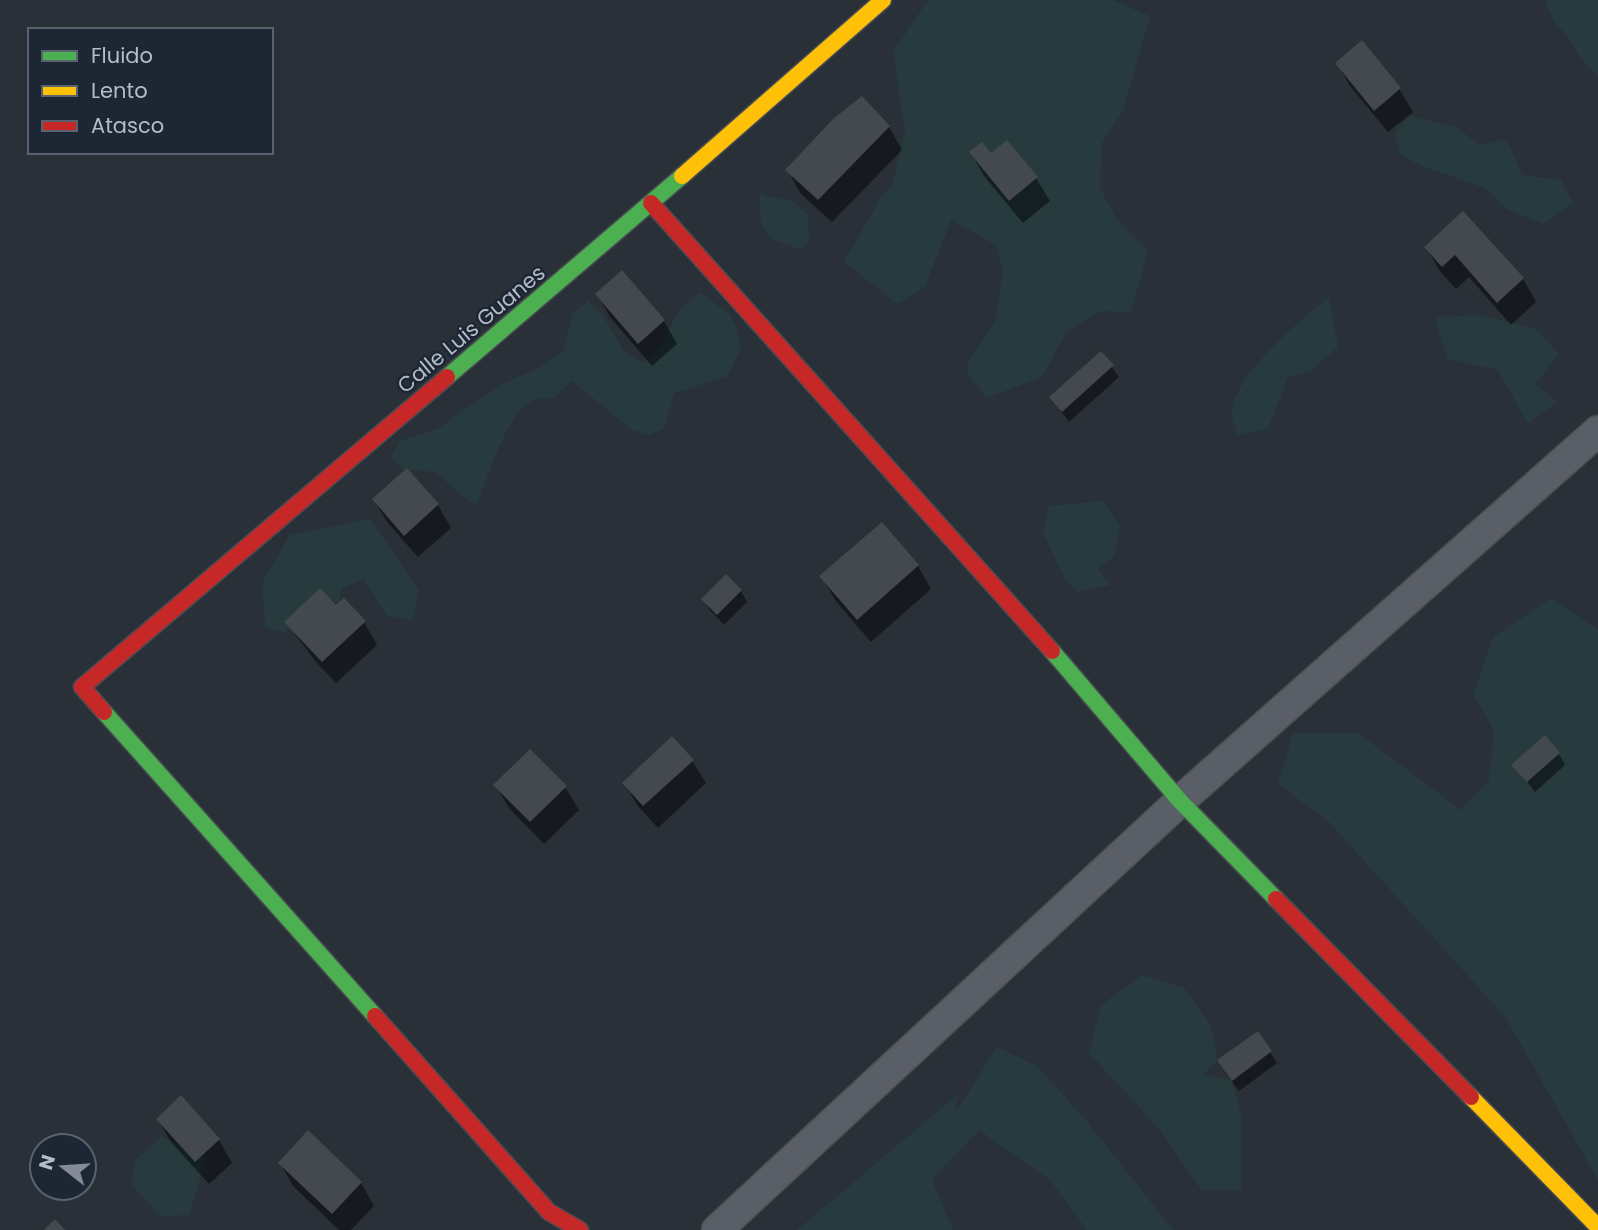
<svg xmlns="http://www.w3.org/2000/svg" width="1598" height="1230" viewBox="0 0 1598 1230" font-family="Poppins,sans-serif">
<style>
.green{fill:#273a3e}
.shadow{fill:#0007}
.building{fill:#444950}
.lines{fill:none;stroke-linecap:round;stroke-linejoin:round}
.street-casing{stroke:#484c53;stroke-width:33}
.fast-casing{stroke:#484c53;stroke-width:19}
.slow-casing{stroke:#484c53;stroke-width:19}
.jam-casing{stroke:#484c53;stroke-width:19}
.street{stroke:#5a5e66;stroke-width:30}
.fast{stroke:#4caf50;stroke-width:16}
.slow{stroke:#ffc107;stroke-width:16}
.jam{stroke:#c62828;stroke-width:16}
.labels{text-anchor:middle;dominant-baseline:central;stroke-width:5;stroke-linejoin:round;paint-order:stroke}
.street-label{font-size:21px;fill:#b4bcc9;stroke:#1d2633}
</style>
<rect width="100%" height="100%" fill="#2a3038"/>
<g class="green">
<path d="M928 0H1112L1150 16 1123 111 1102 143 1100 188 1117 220 1148 251 1131 312 1100 311 1067 331 1042 377 986 398 967 372 969 360 995 323 1003 272 996 245 951 220 925 287 898 304 844 262 881 197 892 186 905 130 893 52Z"/>
<path d="M1548 0H1598V77L1579 56 1566 34 1554 22 1546 3Z"/>
<path d="M1410 116 1456 127 1480 145 1502 140 1509 144 1522 175 1561 180 1573 203 1543 224 1506 209 1487 189 1422 166 1401 155 1394 133Z"/>
<path d="M759 191 763 195 793 201 808 215 809 242 799 249 771 239 761 223Z"/>
<path d="M699 292 729 313 736 327 741 349 727 377 674 393 664 429 649 435 632 430 572 381 552 399C546 399 540 397 535 399 507 411 487 479 477 506L455 490 437 473 421 470 404 472 391 457 398 445 395 443 437 429 498 386 540 367 563 351 573 313 588 301 604 317 624 352 644 363 665 340 677 313Z"/>
<path d="M1329 297 1338 347 1310 372 1288 377 1268 429 1238 435C1236 429 1232 421 1232 414 1231 377 1301 319 1329 297Z"/>
<path d="M1481 315 1536 329 1559 354 1535 384 1557 402 1528 424 1498 370 1447 359 1435 317Z"/>
<path d="M1103 501 1120 526 1114 557 1098 568 1110 585 1077 592 1065 579 1043 533 1049 506Z"/>
<path d="M370 519 419 590 413 619 388 617 364 580 342 588 339 603 316 599 293 615 285 633 265 627 262 583 290 535Z"/>
<path d="M1551 598 1598 629V1180L1506 1018 1328 821 1278 784 1293 733H1358L1461 810 1489 780 1494 730 1473 694 1494 636Z"/>
<path d="M1142 975 1184 988 1211 1025 1217 1060 1203 1074 1232 1081 1241 1115V1190L1202 1191 1160 1130 1089 1053 1101 1005Z"/>
<path d="M997 1047 1037 1066 1085 1119 1173 1230H1087L1050 1180 979 1130 932 1180 953 1230H797L958 1094 955 1113Z"/>
<path d="M162 1136 206 1159 189 1215 160 1216 131 1184 136 1160Z"/>
</g>
<g class="shadow">
<path d="M1337 63 1399 89 1413 112 1388 132 1350 86Z"/>
<path d="M889 127 902 150 832 222 801 194 788 171Z"/>
<path d="M971 153 991 155 1036 178 1050 201 1023 223 984 176Z"/>
<path d="M1463 213 1523 279 1536 302 1511 325 1469 277 1456 289 1439 270 1426 247Z"/>
<path d="M597 294 664 321 677 344 652 366 610 317Z"/>
<path d="M1101 353 1119 377 1069 422 1051 397Z"/>
<path d="M374 500 438 505 451 528 418 557 387 522Z"/>
<path d="M918 566 931 589 871 642 835 600 822 577Z"/>
<path d="M741 591 747 602 724 625 710 610 703 599Z"/>
<path d="M334 606 364 622 377 645 336 683 316 662 286 622Z"/>
<path d="M1559 754 1565 765 1535 792 1514 765Z"/>
<path d="M692 761 706 783 658 828 638 806 624 783Z"/>
<path d="M495 785 565 787 579 810 544 844 509 808Z"/>
<path d="M1258 1033 1277 1063 1239 1091 1225 1072Z"/>
<path d="M181 1098 219 1140 232 1163 209 1184 171 1142 158 1119Z"/>
<path d="M280 1163 361 1183 374 1206 351 1230H339L293 1186Z"/>
</g>
<g class="building">
<path d="M1362 40 1401 88 1374 111 1335 63Z"/>
<path d="M862 96 890 126 818 200 785 170 833 119Z"/>
<path d="M1007 140 1038 177 1009 201 969 152 982 142 991 153Z"/>
<path d="M1463 211 1524 278 1497 303 1455 255 1442 267 1424 247Z"/>
<path d="M622 270 665 320 638 344 595 294Z"/>
<path d="M1101 351 1114 365 1062 412 1049 397Z"/>
<path d="M407 468 439 504 404 536 372 499Z"/>
<path d="M882 522 919 565 857 620 819 576Z"/>
<path d="M726 574 742 590 717 615 701 599Z"/>
<path d="M320 588 336 605 344 598 366 621 322 662 284 622Z"/>
<path d="M1545 735 1560 753 1527 782 1511 765Z"/>
<path d="M672 736 694 760 643 806 622 783Z"/>
<path d="M530 749 567 786 530 822 493 785Z"/>
<path d="M1258 1031 1272 1051 1232 1081 1217 1060Z"/>
<path d="M181 1095 220 1139 195 1162 156 1119Z"/>
<path d="M308 1130 362 1182 332 1214 278 1163Z"/>
<path d="M55 1219 65 1230H44Z"/>
</g>
<g class="lines">
<defs>
<path id="street" d="M717 1230 1180 801 1598 431"/>
<g id="fast">
<path d="M447 377 682 176"/>
<path d="M1052 651 1180 801 1276 899"/>
<path d="M104 712 375 1016"/>
</g>
<g id="slow">
<path d="M682 176 883 0"/>
<path d="M1471 1097 1598 1227"/>
</g>
<g id="jam">
<path d="M651 203 1052 651"/>
<path d="M104 712 82 687 447 377"/>
<path d="M1276 899 1471 1097"/>
<path d="M375 1016 549 1212 580 1230"/>
</g>
</defs>
<use href="#street" class="street-casing"/>
<use href="#fast" class="fast-casing"/>
<use href="#slow" class="slow-casing"/>
<use href="#jam" class="jam-casing"/>
<use href="#street" class="street"/>
<use href="#fast" class="fast"/>
<use href="#slow" class="slow"/>
<use href="#jam" class="jam"/>
</g>
<g class="labels">
<g class="street-label">
<text transform="translate(471 329) rotate(-40)">Calle Luis Guanes</text>
</g>
</g>
<rect x="28" y="28" width="245" height="126" fill="#1d2633" stroke="#59626f" stroke-width="2"/>
<rect x="42" y="51" width="35" height="10" fill="#4caf50" stroke="#59626f" stroke-width="2"/>
<text x="91" y="63" font-size="21" fill="#b4bcc9">Fluido</text>
<rect x="42" y="86" width="35" height="10" fill="#ffc107" stroke="#59626f" stroke-width="2"/>
<text x="91" y="98" font-size="21" fill="#b4bcc9">Lento</text>
<rect x="42" y="121" width="35" height="10" fill="#c62828" stroke="#59626f" stroke-width="2"/>
<text x="91" y="133" font-size="21" fill="#b4bcc9">Atasco</text>
<g transform="translate(63 1167) rotate(287)"><circle r="33" fill="#1d2633" stroke="#59626f" stroke-width="2"/>
<path d="M0-5L12 26L0 18L-12 26Z" fill="#848b96"/>
<text y="-10" font-size="19" font-weight="bold" text-anchor="middle" fill="#b4bcc9">N</text>
</g>
</svg>
